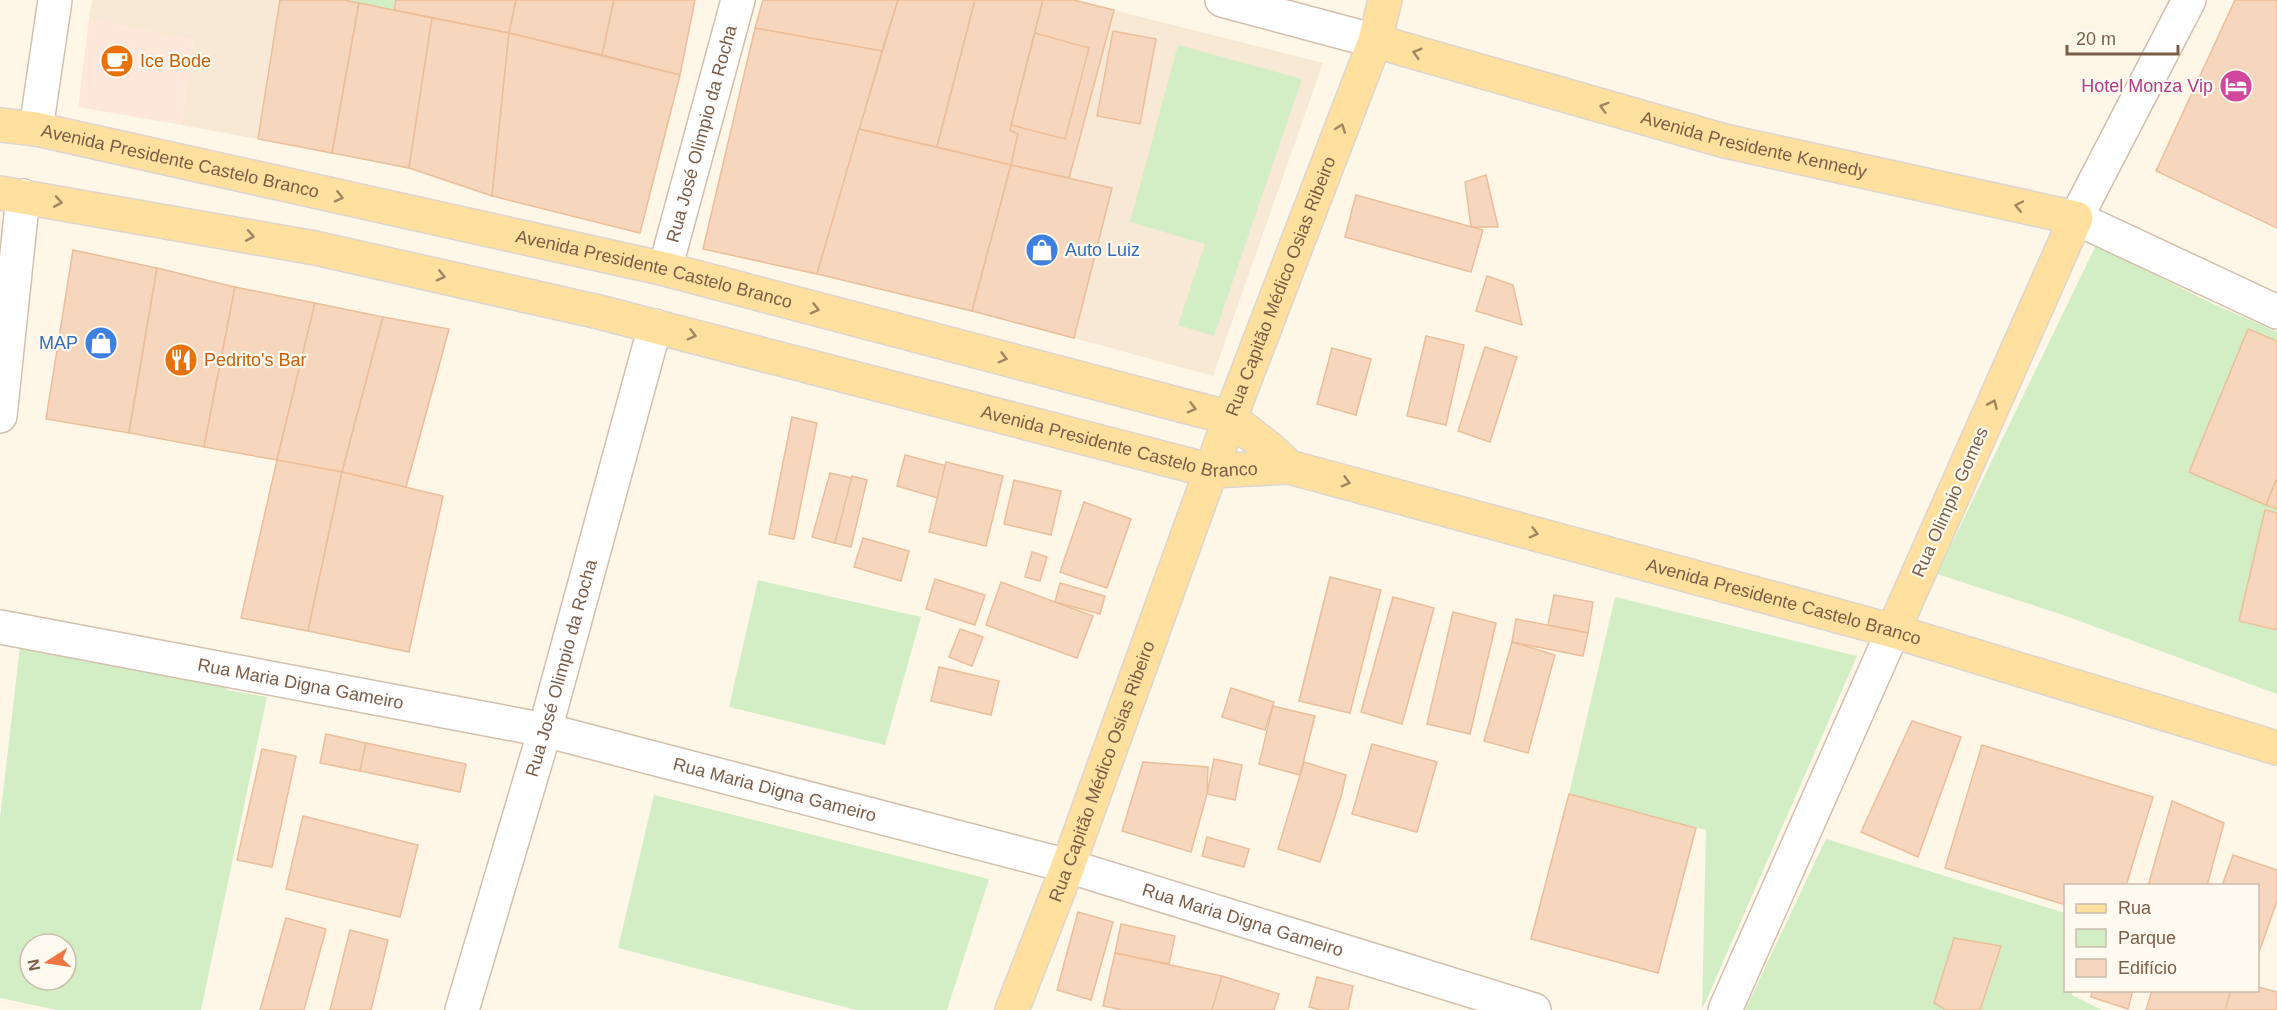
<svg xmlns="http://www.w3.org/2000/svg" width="2277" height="1010" viewBox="0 0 2277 1010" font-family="Helvetica,sans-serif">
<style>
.residential{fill:#f7e9d5}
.commercial{fill:#ffe8db}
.green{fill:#d3eec4;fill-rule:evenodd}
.building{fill:#f6d7bd;stroke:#ebbe9b;stroke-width:1.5}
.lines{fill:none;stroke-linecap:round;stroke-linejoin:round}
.minor-casing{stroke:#d2bfac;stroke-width:36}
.major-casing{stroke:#ddd5cf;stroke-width:36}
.minor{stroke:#fff;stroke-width:33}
.major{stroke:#ffe09e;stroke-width:33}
.oneway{stroke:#a38562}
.labels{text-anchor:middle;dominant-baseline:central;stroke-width:4.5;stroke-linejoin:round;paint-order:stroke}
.food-label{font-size:18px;fill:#c56008;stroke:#fffaf0;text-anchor:start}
.hotel-label{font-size:18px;fill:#b23c85;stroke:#fffaf0;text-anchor:end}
.street-label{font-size:18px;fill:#7c5e48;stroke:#fffaf0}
.shop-label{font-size:18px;fill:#366cbe;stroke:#fffaf0;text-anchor:start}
</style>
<rect width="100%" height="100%" fill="#fef7e8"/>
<g class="residential">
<path d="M92 0H280L258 139 181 125 193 40 89 20Z"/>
<path d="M1114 10 1323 63 1213 376 1074 338 1112 188 1069 178Z"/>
</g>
<path class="commercial" d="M89 20 193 40 181 125 78 107Z"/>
<g class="green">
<path d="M344 0H396L394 10Z"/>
<path d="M1178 45 1302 79 1214 336 1178 325 1205 244 1130 222Z"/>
<path d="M2096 245 2209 302 2277 332V694L2063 615 1937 574Z"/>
<path d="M758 580 921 617 885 745 729 707Z"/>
<path d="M1615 597 1857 656 1702 1010 1706 830 1569 794Z"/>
<path d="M21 638 229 673 226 690 267 697 201 1010H57L0 998V818ZM30 944H66V980H30Z"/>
<path d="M654 795 989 879 947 1010H856L618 948Z"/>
<path d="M1826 839 2065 913 2066 990 2073 991 2072 995 2102 1010H1745Z"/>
</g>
<g class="building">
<path d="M280 0H344L359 3 332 153 258 139Z"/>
<path d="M396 0H516L509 33 394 10Z"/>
<path d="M516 0H614L602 55 509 33Z"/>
<path d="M614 0H695L680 75 602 55Z"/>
<path d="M763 0H898L882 51 755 28Z"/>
<path d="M898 0H975L937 147 859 129Z"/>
<path d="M975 0H1043L1010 130 1018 134 1011 165 937 147Z"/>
<path d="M1043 0H1074L1114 10 1069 178 1011 165 1018 134 1010 130Z"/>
<path d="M2235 0H2277V228L2156 171Z"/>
<path d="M359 3 432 18 409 168 332 153Z"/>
<path d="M432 18 509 33 492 196 409 168Z"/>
<path d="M755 28 882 51 817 274 703 249Z"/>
<path d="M1113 31 1156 39 1140 124 1097 116Z"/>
<path d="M509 33 680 75 640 233 492 196Z"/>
<path d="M1035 33 1089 48 1065 139 1011 125Z"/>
<path d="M859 129 1011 165 972 311 817 274Z"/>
<path d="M1011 165 1112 188 1074 338 972 311Z"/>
<path d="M1486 175 1498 227H1471L1465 182Z"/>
<path d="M1356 195 1483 230 1471 272 1345 237Z"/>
<path d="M73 250 157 268 129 433 46 419Z"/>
<path d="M157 268 235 287 204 447 129 433Z"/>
<path d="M1487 276 1513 285 1522 325 1476 311Z"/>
<path d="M235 287 315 303 277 460 204 447Z"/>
<path d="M315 303 383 317 342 472 277 460Z"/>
<path d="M383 317 449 329 406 487 342 472Z"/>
<path d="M2248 329 2277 341V478L2266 505 2189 472Z"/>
<path d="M1426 336 1464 345 1446 425 1407 416Z"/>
<path d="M1485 347 1517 357 1490 442 1458 431Z"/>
<path d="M1332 348 1371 359 1356 415 1317 404Z"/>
<path d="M792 417 817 423 794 539 769 534Z"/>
<path d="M905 455 947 466 938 498 897 486Z"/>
<path d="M277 460 342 472 308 631 241 618Z"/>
<path d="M946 462 1003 476 986 546 929 532Z"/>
<path d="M342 472 443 496 409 652 308 631Z"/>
<path d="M830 473 852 478 835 543 812 537Z"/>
<path d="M852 476 867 480 851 547 835 543Z"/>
<path d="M2277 478V509L2266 505Z"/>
<path d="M1014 480 1061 491 1051 535 1004 524Z"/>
<path d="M1084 502 1131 519 1107 588 1060 572Z"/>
<path d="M2265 510 2277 513V630L2239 621Z"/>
<path d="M863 538 909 551 901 581 854 567Z"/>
<path d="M1032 552 1047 557 1040 581 1025 577Z"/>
<path d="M1330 577 1381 590 1350 713 1299 701Z"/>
<path d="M935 579 985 595 975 625 926 609Z"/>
<path d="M1001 582 1093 616 1077 658 986 625Z"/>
<path d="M1060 583 1105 596 1100 614 1055 602Z"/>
<path d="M1554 595 1593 602 1588 633 1548 625Z"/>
<path d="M1393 597 1434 608 1402 724 1361 712Z"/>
<path d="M1453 612 1496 623 1470 734 1427 724Z"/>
<path d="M1516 619 1588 633 1583 656 1512 642Z"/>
<path d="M960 629 983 637 972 666 949 657Z"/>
<path d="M1512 642 1555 655 1528 753 1484 741Z"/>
<path d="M939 667 999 681 991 715 931 701Z"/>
<path d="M1231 688 1274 702 1265 730 1222 717Z"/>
<path d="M1273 706 1315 716 1300 775 1259 764Z"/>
<path d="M1912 721 1961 737 1918 857 1861 832Z"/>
<path d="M326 734 366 743 360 771 320 763Z"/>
<path d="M366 743 466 764 460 792 360 771Z"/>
<path d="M1372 744 1437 762 1417 832 1352 814Z"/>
<path d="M1982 745 2153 797 2126 886H2066V905L1945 868Z"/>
<path d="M262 749 296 756 272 867 237 860Z"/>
<path d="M1214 759 1242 765 1235 800 1207 794Z"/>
<path d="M1143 762 1208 767 1207 794 1191 852 1122 831Z"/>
<path d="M1304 762 1346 775 1341 797 1320 862 1278 849Z"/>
<path d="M1569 794 1696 828 1658 973 1531 939Z"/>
<path d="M2172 801 2224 823 2207 886H2148Z"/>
<path d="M303 816 418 845 400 917 286 889Z"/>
<path d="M1207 837 1249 849 1244 867 1202 856Z"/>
<path d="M2233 855 2277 870V901L2258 955V886H2222Z"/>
<path d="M1078 912 1113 922 1091 1000 1057 990Z"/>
<path d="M286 918 326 929 304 1010H260Z"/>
<path d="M1121 924 1175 936 1169 964 1115 953Z"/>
<path d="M350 930 388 940 371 1010H330Z"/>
<path d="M1954 938 2001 946 1980 1010H1946L1934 1003Z"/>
<path d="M1115 953 1222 976 1215 1010H1122L1103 1006Z"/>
<path d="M1222 976 1279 994 1274 1010H1212Z"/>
<path d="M1317 977 1353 986 1348 1010H1321L1309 1007Z"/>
<path d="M2258 987 2277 992V1010H2222L2227 990H2258Z"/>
<path d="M2093 990H2133L2128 1009 2091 997Z"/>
<path d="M2152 990H2231L2225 1010H2146Z"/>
</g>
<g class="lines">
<defs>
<g id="minor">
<path d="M1222 0 1375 41"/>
<path d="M2189 0 2076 218 2277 312"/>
<path d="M36 129 55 0"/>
<path id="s1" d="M665 269 738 0"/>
<path d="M0 416 23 196"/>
<path id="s2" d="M0 627 545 730 1068 866 1534 1010"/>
<path id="s3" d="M462 1010 545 730 655 326"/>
<path d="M1725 1010 1893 631"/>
</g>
<g id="major">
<path id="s4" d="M1375 41 1725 141 2076 218 1893 631"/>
<path id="s5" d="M0 125 36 129 665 269 1173 403 1230 418 1270 449 1289 467"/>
<path id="s6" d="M0 193 315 248 599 312 1212 471 1289 467 1893 631 2277 748"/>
<path id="s7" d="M1012 1010 1068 866 1230 418 1375 41 1385 0"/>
</g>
</defs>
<use href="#minor" class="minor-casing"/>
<use href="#major" class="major-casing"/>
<use href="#minor" class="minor"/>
<use href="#major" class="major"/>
</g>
<defs><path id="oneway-chevron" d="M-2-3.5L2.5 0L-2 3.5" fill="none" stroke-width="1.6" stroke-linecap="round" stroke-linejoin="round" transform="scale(1.5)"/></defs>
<g class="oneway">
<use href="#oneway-chevron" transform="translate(1417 53) rotate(-164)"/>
<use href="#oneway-chevron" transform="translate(1604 107) rotate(-164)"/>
<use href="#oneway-chevron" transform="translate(1341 128) rotate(-69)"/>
<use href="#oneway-chevron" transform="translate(339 197) rotate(13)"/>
<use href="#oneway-chevron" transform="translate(58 202) rotate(10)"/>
<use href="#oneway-chevron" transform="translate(2019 206) rotate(-168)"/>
<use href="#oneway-chevron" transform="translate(250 236) rotate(10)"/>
<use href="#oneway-chevron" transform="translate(441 276) rotate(13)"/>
<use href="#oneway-chevron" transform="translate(815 309) rotate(15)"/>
<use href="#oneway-chevron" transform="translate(692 335) rotate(15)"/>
<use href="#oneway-chevron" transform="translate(1003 358) rotate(15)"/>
<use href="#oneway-chevron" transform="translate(1993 404) rotate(-66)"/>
<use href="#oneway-chevron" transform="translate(1192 408) rotate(15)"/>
<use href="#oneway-chevron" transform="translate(1346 482) rotate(15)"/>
<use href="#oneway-chevron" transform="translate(1534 533) rotate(15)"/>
</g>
<defs>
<symbol id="cafe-disc" viewBox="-11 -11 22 22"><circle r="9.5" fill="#e8710a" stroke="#fffaf0"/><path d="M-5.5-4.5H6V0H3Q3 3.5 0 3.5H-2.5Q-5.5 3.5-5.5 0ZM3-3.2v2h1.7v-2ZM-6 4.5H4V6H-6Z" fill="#fff"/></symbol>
<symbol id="hotel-disc" viewBox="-11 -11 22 22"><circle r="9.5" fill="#d1479c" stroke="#fffaf0"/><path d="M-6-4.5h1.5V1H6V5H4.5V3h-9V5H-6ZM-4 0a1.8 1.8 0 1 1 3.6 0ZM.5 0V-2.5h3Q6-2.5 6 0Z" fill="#fff"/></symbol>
<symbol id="shop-disc" viewBox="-11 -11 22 22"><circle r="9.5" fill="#3f7fe0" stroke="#fffaf0"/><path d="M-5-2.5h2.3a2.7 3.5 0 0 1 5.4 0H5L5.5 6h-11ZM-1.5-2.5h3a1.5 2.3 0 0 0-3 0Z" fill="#fff"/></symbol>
<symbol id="restaurant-disc" viewBox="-11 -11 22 22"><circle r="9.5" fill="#e8710a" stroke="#fffaf0"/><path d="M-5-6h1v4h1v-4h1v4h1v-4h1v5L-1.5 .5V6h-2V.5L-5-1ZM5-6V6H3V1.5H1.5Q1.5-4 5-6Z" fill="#fff"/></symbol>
</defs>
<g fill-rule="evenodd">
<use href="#cafe-disc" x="98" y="42" width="38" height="38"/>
<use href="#hotel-disc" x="2217" y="67" width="38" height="38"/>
<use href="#shop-disc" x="1023" y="231" width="38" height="38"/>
<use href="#shop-disc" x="82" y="324" width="38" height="38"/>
<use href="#restaurant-disc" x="162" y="341" width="38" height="38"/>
</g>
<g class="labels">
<g class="food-label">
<text x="140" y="61">Ice Bode</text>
<text x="204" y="360">Pedrito's Bar</text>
</g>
<g class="hotel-label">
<text x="2213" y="86">Hotel Monza Vip</text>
</g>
<g class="street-label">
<text stroke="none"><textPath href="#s1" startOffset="140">Rua José Olimpio da Rocha</textPath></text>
<text stroke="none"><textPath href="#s4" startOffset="393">Avenida Presidente Kennedy</textPath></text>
<text stroke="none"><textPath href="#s5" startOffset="184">Avenida Presidente Castelo Branco</textPath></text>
<text stroke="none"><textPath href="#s5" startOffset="670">Avenida Presidente Castelo Branco</textPath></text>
<text stroke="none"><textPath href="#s7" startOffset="772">Rua Capitão Médico Osias Ribeiro</textPath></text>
<text stroke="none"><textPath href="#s6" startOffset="1148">Avenida Presidente Castelo Branco</textPath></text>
<text transform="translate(1950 502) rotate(-66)">Rua Olimpio Gomes</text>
<text stroke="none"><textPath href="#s6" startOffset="1834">Avenida Presidente Castelo Branco</textPath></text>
<text stroke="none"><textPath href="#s3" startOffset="356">Rua José Olimpio da Rocha</textPath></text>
<text stroke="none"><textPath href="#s2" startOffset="306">Rua Maria Digna Gameiro</textPath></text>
<text stroke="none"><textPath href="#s7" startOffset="255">Rua Capitão Médico Osias Ribeiro</textPath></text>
<text stroke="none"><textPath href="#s2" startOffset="792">Rua Maria Digna Gameiro</textPath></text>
<text stroke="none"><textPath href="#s2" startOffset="1278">Rua Maria Digna Gameiro</textPath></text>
</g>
<g class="shop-label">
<text x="1065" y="250">Auto Luiz</text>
<text x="78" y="343" text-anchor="end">MAP</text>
</g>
</g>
<rect x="2064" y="884" width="195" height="108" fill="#fffaf0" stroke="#cbbcad" stroke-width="1.5"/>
<rect x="2076" y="904" width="30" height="9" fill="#ffe09e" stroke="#cbbcad" stroke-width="1.5"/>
<text x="2118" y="914" font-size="18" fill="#7c5e48">Rua</text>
<rect x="2076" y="929" width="30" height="18" fill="#d3eec4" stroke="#cbbcad" stroke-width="1.5"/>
<text x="2118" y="944" font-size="18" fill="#7c5e48">Parque</text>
<rect x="2076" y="959" width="30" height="18" fill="#f6d7bd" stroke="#cbbcad" stroke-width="1.5"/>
<text x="2118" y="974" font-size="18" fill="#7c5e48">Edifício</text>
<g transform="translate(48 962) rotate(258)"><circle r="28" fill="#fffaf0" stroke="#cbbcad" stroke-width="1.5"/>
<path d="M0-4.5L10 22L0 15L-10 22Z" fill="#f27443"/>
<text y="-9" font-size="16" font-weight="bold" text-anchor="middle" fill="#7c5e48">N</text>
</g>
<path d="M2067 45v9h111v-9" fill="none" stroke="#7c5e48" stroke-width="3"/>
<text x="2076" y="45" font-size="18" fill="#7c5e48" stroke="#fffaf0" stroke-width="4.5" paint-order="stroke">20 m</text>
</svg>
